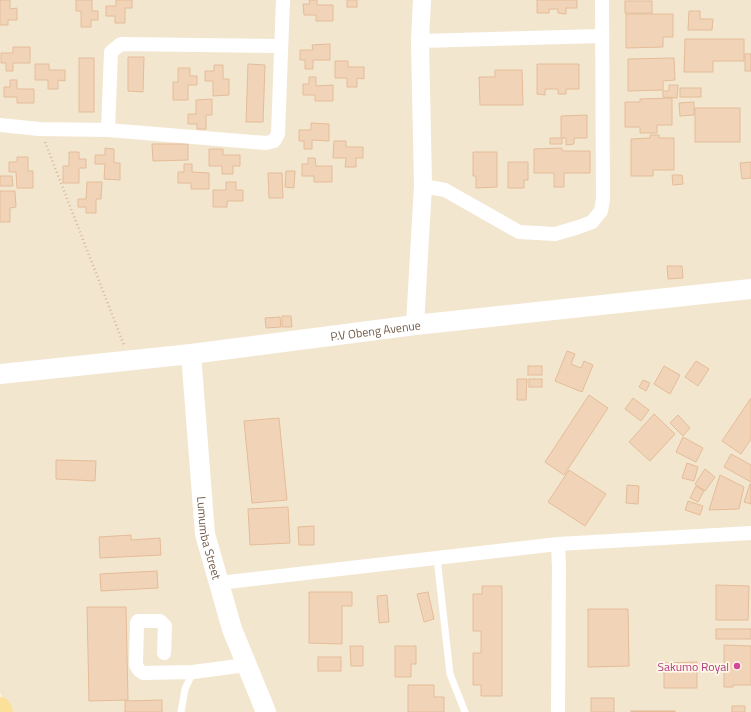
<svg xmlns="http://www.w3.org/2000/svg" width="751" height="712" viewBox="0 0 751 712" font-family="'Titillium Web',sans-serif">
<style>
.residential{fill:#f3e6cf}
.building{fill:#f1d4b8;stroke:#e4bc98}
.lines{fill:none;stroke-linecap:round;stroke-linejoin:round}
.path{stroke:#d5b89c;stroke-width:2.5;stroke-dasharray:1 3;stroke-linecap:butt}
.service{stroke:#fff;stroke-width:7}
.minor{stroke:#fff;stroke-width:14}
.tertiary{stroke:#fff;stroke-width:18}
.secondary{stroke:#fff;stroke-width:20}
.primary{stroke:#fbe098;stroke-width:22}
.hotel-dot{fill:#d1479c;stroke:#fff8e6;stroke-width:1.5}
.labels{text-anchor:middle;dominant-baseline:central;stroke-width:3.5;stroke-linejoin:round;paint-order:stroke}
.street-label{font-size:12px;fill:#725b48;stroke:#fff8e6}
.hotel-label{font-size:12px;fill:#b23c85;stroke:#fff8e6;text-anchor:end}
</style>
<rect width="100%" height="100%" fill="#fcf4e0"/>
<path class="residential" d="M0 0H751V712H8L0 692Z"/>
<g class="building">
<path d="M0 0H10V9L17 8V20H8V25H0Z"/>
<path d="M76 0H92V11H98V20H91V27H81V11H76Z"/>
<path d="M116 0H132V8H125V23H115V16H106V6H116Z"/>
<path d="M309 0H317V5H333V21H316V15H304L303 4H310Z"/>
<rect x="347" y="0" width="10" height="7"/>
<path d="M537 0H577V8H566V14L558 13V9H549V13H537Z"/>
<rect x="625" y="1" width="27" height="12"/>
<path d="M689 11H700V19H713L712 30H688Z"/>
<path d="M626 14H673V37H663V47L626 48Z"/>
<path d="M685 39H744V61H713V72H684Z"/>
<path d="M330 44V60H313V69H305V60H300V50H313L312 45Z"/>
<path d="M13 47H30V63H13V71H6V63H1V53H13Z"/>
<rect x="745" y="54" width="6" height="17"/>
<path d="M128 57H144L143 92 128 91Z"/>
<rect x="79" y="58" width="15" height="54"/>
<path d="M674 58 675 80 663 81V90L628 91V59Z"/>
<path d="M335 61H348V67H364V79L357 78V87H347V78H335Z"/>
<path d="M35 64H49V70H65V81L58 80V89H48V80H35Z"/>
<path d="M248 64 265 65 263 122H246Z"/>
<path d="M537 64H579V89H566V94H558V89H545V95L537 94Z"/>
<path d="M214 65H223V79H229V95L213 96V81H205V71H214Z"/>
<path d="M178 68H190V76H197V85H188V100H173V82H178Z"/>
<path d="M495 70H522L523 105H480L479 77H495Z"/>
<path d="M309 77H316V86L333 85V101H315V95H303V84H309Z"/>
<path d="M10 80H17V89H34V103H17V97H4V87H10Z"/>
<path d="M669 85H678L677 98 663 97V91H669Z"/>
<rect x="680" y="88" width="21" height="9"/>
<path d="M672 98V125H657V133H640V127H625V102H640V99Z"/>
<path d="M212 99V115H206V129H197V124H188V114H196V100Z"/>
<path d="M694 102V115L680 116 679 103Z"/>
<rect x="695" y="108" width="45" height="34"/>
<path d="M587 115V138H574V144L566 145V138H562V144H550V138H561V116Z"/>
<path d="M311 123 329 124V141L312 140V149H304V141H299V130H311Z"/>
<path d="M650 135H659V138H674V170H653V176H631V139L650 138Z"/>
<path d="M334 141H346V147H363V158H356V167H345L346 158H333Z"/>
<path d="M152 144H188V160L153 161Z"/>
<path d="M105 148 114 149V163H120V180L104 179 105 164H95V155H105Z"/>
<path d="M562 148V151H590V173H564V187H554V173H534V149Z"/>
<path d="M209 149H223V155H240V166H233V174H222V166H209Z"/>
<path d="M69 152H79V159H86V168H79V183H63V166H69Z"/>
<path d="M473 152H497V187L476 188V176H473Z"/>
<path d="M17 157H28V171H33V188H17L16 172H9V162H17Z"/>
<path d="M308 158H315L316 166H332V182H314V176H302V164H308Z"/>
<path d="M508 162H528V180H524V188H508Z"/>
<path d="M751 162V178L742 179 740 163Z"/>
<path d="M184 164H192V172L209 173V189H191V183H178V172H184Z"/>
<path d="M286 171H295L294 188 285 187Z"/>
<path d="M268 173H282L283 198H269Z"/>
<path d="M672 175H682L683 184 673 185Z"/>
<path d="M0 176H12L13 186H0Z"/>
<path d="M87 182H102L101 199H96V213H86V207H78V199H86Z"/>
<path d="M226 182H236V190H243V201H227V207H213V190H226Z"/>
<path d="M0 191H15L16 207 10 208V222H0Z"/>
<path d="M667 266H682L683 278 668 279Z"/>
<path d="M282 316H291L292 327H282Z"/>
<path d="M280 317 281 327 266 328 265 318Z"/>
<path d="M567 351 575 354 571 364 581 368 584 361 593 365 582 392 555 381Z"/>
<path d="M696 361 709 369 698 386 685 377Z"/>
<rect x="528" y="366" width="14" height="9"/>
<path d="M664 366 680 375 670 394 654 384Z"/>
<path d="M517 379H527L526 400H517Z"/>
<rect x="529" y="379" width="13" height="8"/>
<path d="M643 380 650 383 646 391 639 387Z"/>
<path d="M589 395 608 408 564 475 545 462Z"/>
<path d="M633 398 649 410 641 421 625 409Z"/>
<path d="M751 398V439L741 454 722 441Z"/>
<path d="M654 414 675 434 650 461 629 442Z"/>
<path d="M678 415 690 428 683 436 670 423Z"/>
<path d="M279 418 287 500 252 503 244 421Z"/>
<path d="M683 437 703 448 696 462 676 452Z"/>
<path d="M731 454 751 465V482L724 467Z"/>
<path d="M56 460 96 461 95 481 56 479Z"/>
<path d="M687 463 698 467 694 481 682 478Z"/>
<path d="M705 469 715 477 705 491 695 484Z"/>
<path d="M569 470 606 494 585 526 548 502Z"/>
<path d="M720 475 744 487 739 509 709 510Z"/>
<path d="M750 484H751V504L744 502Z"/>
<path d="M627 485 639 486 638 504 626 503Z"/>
<path d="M696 486 704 491 698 502 690 498Z"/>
<path d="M688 501 703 506 700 515 685 510Z"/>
<path d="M288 507 290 543 250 545 248 509Z"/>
<path d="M314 526V545H299L298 527Z"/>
<path d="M131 535V540L160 538 161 555 100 558 99 537Z"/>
<path d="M157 571 158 588 101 591 100 574Z"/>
<path d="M716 585 749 586 748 620H716Z"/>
<path d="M482 586H502V696H481V685H473V653H481V631H473V594H482Z"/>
<path d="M309 592H352V606H342V644L309 643Z"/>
<path d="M428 592 434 619 424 622 417 594Z"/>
<path d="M387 595 389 622 379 623 377 596Z"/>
<path d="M87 607H126L128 700 89 701Z"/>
<path d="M588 609H628L629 666 588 667Z"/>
<rect x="716" y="629" width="35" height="10"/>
<path d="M724 645 751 646V685H733V687H724Z"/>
<path d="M350 646H363V666H351Z"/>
<path d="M395 646H416V664H411V677H395Z"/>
<rect x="318" y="657" width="23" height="14"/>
<path d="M697 662V688H664V663Z"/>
<path d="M408 685H434V697H444V712H408Z"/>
<rect x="591" y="698" width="23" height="14"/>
<path d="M162 700V712H125V701Z"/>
<rect x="732" y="706" width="13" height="6"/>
<rect x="631" y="711" width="44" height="1"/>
</g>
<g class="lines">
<path class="path" d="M45 142 124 345"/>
<g class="service">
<path d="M437 558 450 674 465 712"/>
<path d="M181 712 185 689 193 672"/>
</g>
<g class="minor">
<path d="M420 41 602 36"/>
<path d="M0 125 39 129 108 130 266 143 274 141 278 134 283 0"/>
<path d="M108 130 111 52 121 44 281 46"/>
<path d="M423 186 445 190 519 232 555 234 579 227 592 222 601 211 603 199 602 0"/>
<path d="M219 583 558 544 751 533"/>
<path d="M164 653 165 626 160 621H138L137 623 136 665 139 670 143 673 193 672 246 665"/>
<path d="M558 712 559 567 558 544"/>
</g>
<path class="tertiary" d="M415 325 423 186 420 41 422 0"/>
<g class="secondary">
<path id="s1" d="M191 354 205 534 232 629 266 712"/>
<path id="s2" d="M0 374 191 354 415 325 751 289"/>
</g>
<path class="primary" d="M0 708 2 712"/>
</g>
<circle class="hotel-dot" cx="737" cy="666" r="4"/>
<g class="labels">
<g class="street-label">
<text stroke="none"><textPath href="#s2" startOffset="378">P.V Obeng Avenue</textPath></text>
<text stroke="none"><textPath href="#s1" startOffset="185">Lumumba Street</textPath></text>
</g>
<g class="hotel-label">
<text x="729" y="666">Sakumo Royal</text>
</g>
</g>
</svg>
